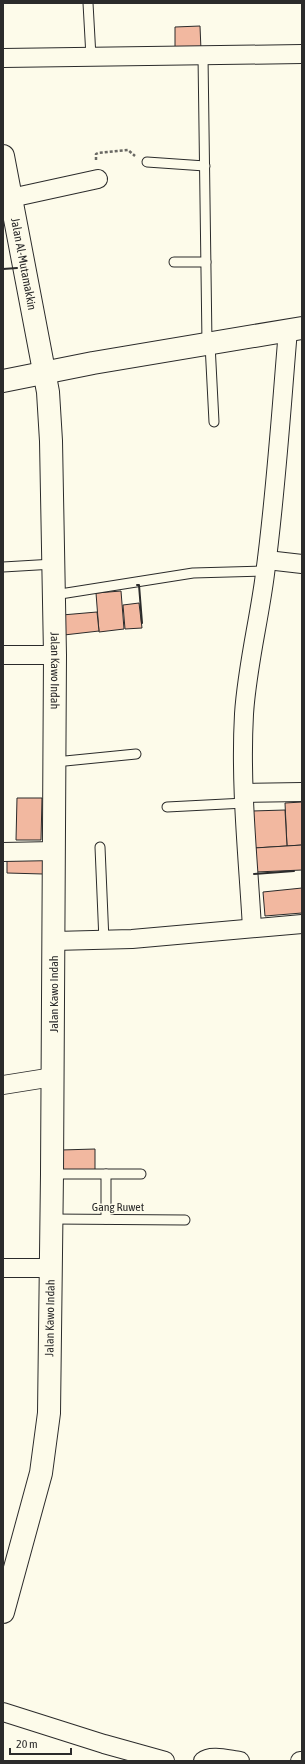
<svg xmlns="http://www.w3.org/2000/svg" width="305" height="1764" viewBox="0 0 305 1764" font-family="'Asap Condensed',sans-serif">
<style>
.building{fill:#f2b8a0;stroke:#2b2b2b}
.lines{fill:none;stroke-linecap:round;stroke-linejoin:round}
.lane-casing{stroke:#2b2b2b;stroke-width:11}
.street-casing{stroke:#2b2b2b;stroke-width:20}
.secondary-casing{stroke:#2b2b2b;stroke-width:24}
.path{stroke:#6a6964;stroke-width:2.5;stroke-dasharray:3 2;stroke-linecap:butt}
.lane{stroke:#fdfbea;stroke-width:9}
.street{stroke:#fdfbea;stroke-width:18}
.secondary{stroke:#fdfbea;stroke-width:22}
.wall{stroke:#2b2b2b;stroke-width:2}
.labels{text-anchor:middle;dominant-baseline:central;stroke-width:3;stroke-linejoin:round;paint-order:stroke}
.street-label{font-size:12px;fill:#2b2b2b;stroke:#fdfbea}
</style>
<rect width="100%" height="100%" fill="#fdfbea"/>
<g class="building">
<path d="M200 26 201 50 175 51V27Z"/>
<path d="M121 591 124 629 99 632 96 593Z"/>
<path d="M139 603 142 628 125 629 123 605Z"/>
<path d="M97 612 99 631 64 635 62 615Z"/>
<path d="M17 798H42L41 840H16Z"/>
<path d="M302 802V845L287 846 285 803Z"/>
<path d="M285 810 287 846 255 848 252 811Z"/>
<path d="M302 845V870L256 872 254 848Z"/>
<path d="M7 853 44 854 43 874 7 873Z"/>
<path d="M302 888V913L265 916 263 892Z"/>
<path d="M95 1149V1171H61V1150Z"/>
</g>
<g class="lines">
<defs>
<g id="lane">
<path d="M88 3 91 57"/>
<path d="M203 56 207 343"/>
<path d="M147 162 205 166"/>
<path d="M174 262H206"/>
<path d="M210 344 214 422"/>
<path d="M3 567 54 564"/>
<path d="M54 595 193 573 266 571"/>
<path d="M55 762 136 754"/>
<path d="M167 807 245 803"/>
<path d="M100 847 104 941"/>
<path d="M52 1174H141"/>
<path d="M106 1174V1219"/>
<path d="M52 1219 185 1220"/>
</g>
<g id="street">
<path d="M3 58 302 54"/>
<path d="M11 198 98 179"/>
<path d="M267 560 302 564"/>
<path d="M3 655H55"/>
<path d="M245 793 302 792"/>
<path d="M3 852 54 851"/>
<path d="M252 928C248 857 240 785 244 714 247 667 259 621 265 574 276 493 281 412 288 330"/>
<path d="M54 941 132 939 302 924"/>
<path d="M3 1085 53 1077"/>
<path d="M3 1268H51"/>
<path d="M3 1712 104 1744 165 1761"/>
<path d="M203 1761C211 1754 230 1760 240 1761"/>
<path d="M300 1761H302"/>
</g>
<g id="secondary">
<path id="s1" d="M3 156 48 392 51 441 55 655 52 1174 49 1413 41 1473 3 1612"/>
<path d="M3 381 93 363 302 328"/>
</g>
</defs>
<use href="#lane" class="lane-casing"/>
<use href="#street" class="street-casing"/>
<use href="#secondary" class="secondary-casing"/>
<path class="path" d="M96 160V154L98 153 128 150 135 156"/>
<use href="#lane" class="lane"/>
<use href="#street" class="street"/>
<use href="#secondary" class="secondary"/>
<g class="wall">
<path d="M3 269 17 268"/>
<path d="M137 585H139L142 623"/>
<path d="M254 874 294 871"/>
</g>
</g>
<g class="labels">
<g class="street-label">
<text stroke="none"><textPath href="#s1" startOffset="110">Jalan Al-Mutamakkin</textPath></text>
<text stroke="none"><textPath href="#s1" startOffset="519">Jalan Kawo Indah</textPath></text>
<text transform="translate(54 994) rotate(-90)">Jalan Kawo Indah</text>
<text x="118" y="1207">Gang Ruwet</text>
<text transform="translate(50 1318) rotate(-89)">Jalan Kawo Indah</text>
</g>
</g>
<rect width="305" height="1764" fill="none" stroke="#2b2b2b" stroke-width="8"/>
<path d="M10 1748v6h61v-6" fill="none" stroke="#2b2b2b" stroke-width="2"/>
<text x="16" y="1748" font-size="12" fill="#2b2b2b" stroke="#fdfbea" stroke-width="3" paint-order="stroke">20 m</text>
</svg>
